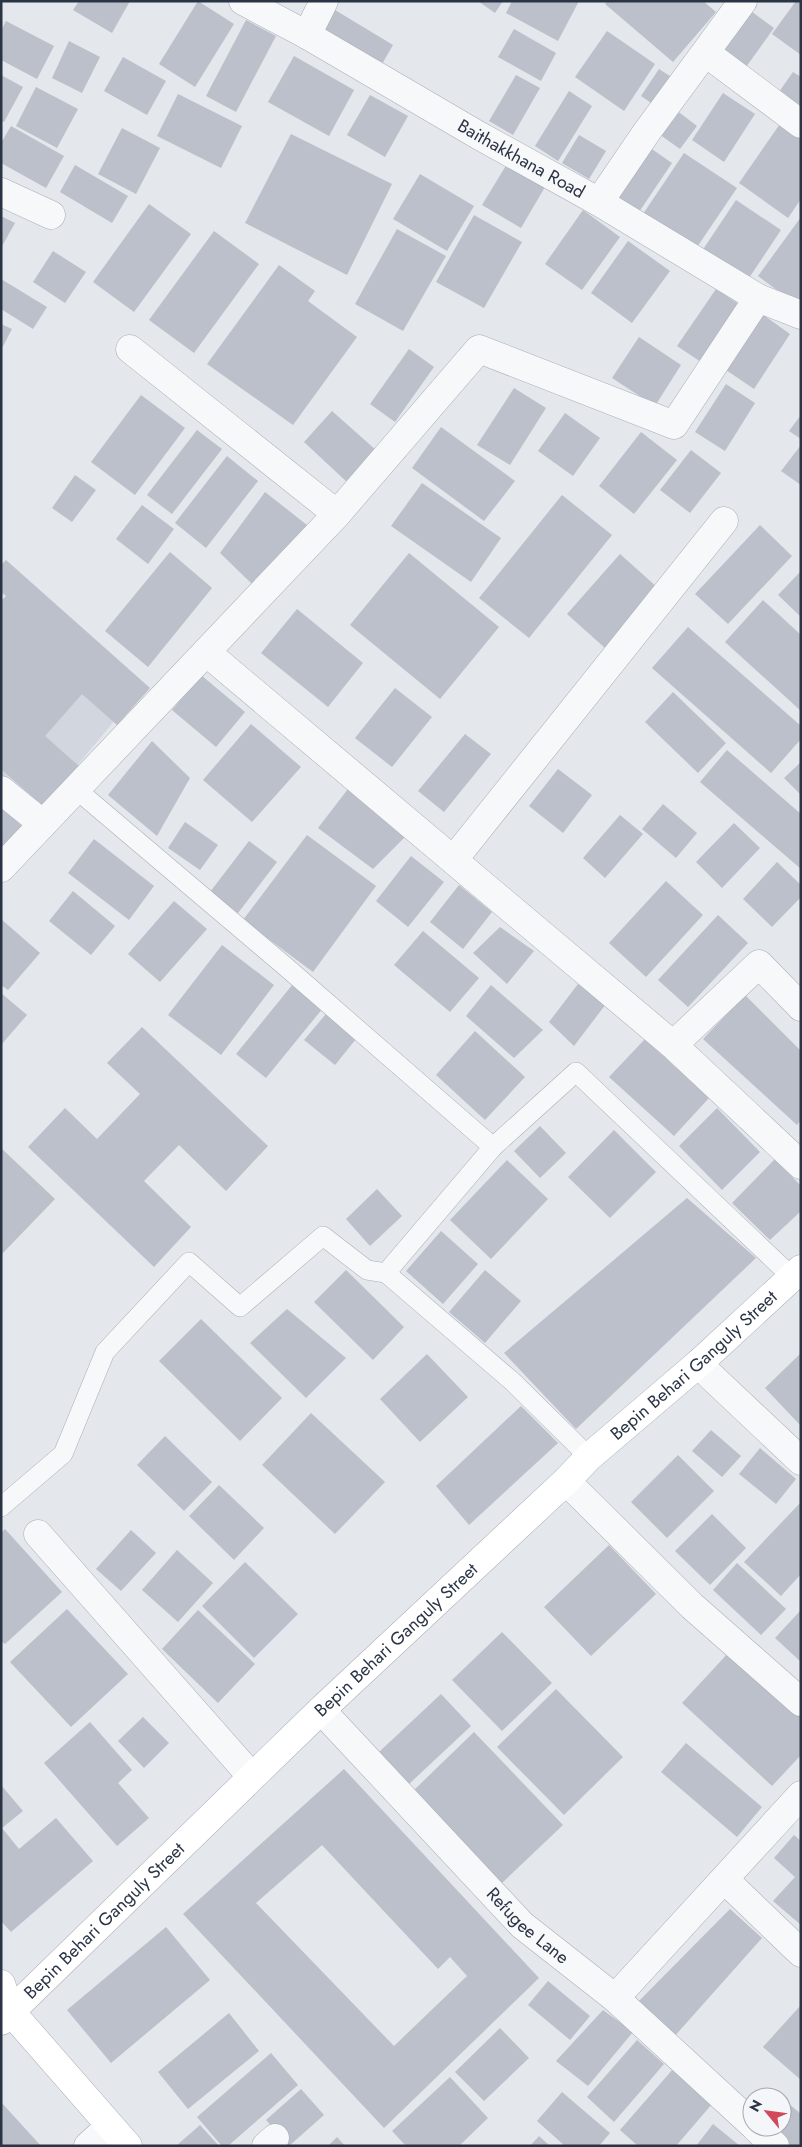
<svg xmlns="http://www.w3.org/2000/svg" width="802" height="2147" viewBox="0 0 802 2147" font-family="Jost,sans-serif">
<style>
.built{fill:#d2d6de}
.building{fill:#bbc0ca;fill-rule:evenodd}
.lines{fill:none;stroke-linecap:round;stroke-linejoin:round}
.lane-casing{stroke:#a9aeb7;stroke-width:20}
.street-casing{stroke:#a9aeb7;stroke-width:29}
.secondary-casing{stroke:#a9aeb7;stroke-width:29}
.lane{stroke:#f7f8fa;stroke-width:19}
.street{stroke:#f7f8fa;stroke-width:28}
.secondary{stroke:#fff;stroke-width:28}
.labels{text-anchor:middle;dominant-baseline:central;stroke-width:4.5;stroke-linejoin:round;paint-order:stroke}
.street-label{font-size:18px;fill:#2b3445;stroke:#f4f6f9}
</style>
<rect width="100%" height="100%" fill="#e4e7ec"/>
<path class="built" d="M1 617 131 701 41 809 1 775Z"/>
<g class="building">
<path d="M79 1H130L112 33 73 10Z"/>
<path d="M198 1 234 24 195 87 159 64Z"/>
<path d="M478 1H503L495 13Z"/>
<path d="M512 1H579L558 41 506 13Z"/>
<path d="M607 1H703L716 12 673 62 605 4Z"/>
<path d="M796 1H801V55L772 34Z"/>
<path d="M744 6 774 28 741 74 711 52Z"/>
<path d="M335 10 393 45 378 71 320 37Z"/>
<path d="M246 20 276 36 236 112 206 96Z"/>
<path d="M6 21 54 46 37 79 1 60V31Z"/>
<path d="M514 29 556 53 541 81 498 57Z"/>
<path d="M607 31 655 64 624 111 575 77Z"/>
<path d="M69 41 100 57 82 93 52 78Z"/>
<path d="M294 56 354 90 329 136 268 102Z"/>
<path d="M123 57 166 81 147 115 104 91Z"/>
<path d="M659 69 676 80 657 107 641 96Z"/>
<path d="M793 72 801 77V122L772 102Z"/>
<path d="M1 75 23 87 4 122 1 121Z"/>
<path d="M516 75 540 88 513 135 489 121Z"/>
<path d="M36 87 78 109 57 148 16 126Z"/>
<path d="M569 91 592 106 558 161 535 146Z"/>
<path d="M723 93 755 114 724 162 692 140Z"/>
<path d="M178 94 242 126 221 168 157 136Z"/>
<path d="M370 95 408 116 385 157 347 135Z"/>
<path d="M676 110 697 126 680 149 659 134Z"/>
<path d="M782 121 801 134V199L788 218 739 183Z"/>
<path d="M11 126 64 156 46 188 1 163V143Z"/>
<path d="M122 128 160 148 136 194 98 174Z"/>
<path d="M291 134 392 184 347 275 245 223Z"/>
<path d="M579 135 606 151 589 179 562 163Z"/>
<path d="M643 143 672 163 639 212 610 192Z"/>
<path d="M684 153 737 188 693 253 641 217Z"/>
<path d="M507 164 545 187 521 228 482 205Z"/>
<path d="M75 165 128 196 112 223 60 192Z"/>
<path d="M420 174 474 206 447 251 393 219Z"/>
<path d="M736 200 781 230 743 287 698 257Z"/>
<path d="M149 204 191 234 134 312 93 282Z"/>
<path d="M583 210 620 237 582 290 545 264Z"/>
<path d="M474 215 522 242 484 308 436 282Z"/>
<path d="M1 216 15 223 1 248Z"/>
<path d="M801 217V300L797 305 758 276Z"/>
<path d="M397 229 446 256 403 331 355 304Z"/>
<path d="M214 231 259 264 194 353 149 320Z"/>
<path d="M628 241 670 271 632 323 591 293Z"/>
<path d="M53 251 86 272 65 303 33 282Z"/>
<path d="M279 265 315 291 308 301 357 337 293 425 207 364Z"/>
<path d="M1 279 47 307 33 329 1 309Z"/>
<path d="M716 289 740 305 701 362 677 346Z"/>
<path d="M762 314 790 334 754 389 726 370Z"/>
<path d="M1 324 12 329 1 350Z"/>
<path d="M639 337 681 365 655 406 612 378Z"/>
<path d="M409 349 434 367 395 422 370 404Z"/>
<path d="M726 384 755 403 725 451 695 432Z"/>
<path d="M514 388 546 408 510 465 477 445Z"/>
<path d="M141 395 185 428 135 495 91 462Z"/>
<path d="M332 411 377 451 348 483 304 442Z"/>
<path d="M565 413 600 438 573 476 538 451Z"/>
<path d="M801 415V439L789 431Z"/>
<path d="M441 427 515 481 484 521 412 468Z"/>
<path d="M197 430 222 449 172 514 147 495Z"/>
<path d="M641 432 677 460 634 514 599 486Z"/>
<path d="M801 445V485L781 471Z"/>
<path d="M691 450 721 473 690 513 660 490Z"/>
<path d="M227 456 258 481 206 548 175 523Z"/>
<path d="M75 475 96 490 72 522 52 508Z"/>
<path d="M422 483 501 538 471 582 391 526Z"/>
<path d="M265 492 307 525 253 585 220 553Z"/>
<path d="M562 495 612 535 529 638 479 598Z"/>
<path d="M142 505 174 529 148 564 116 539Z"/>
<path d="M760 525 792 556 728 624 695 594Z"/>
<path d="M170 552 212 588 148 667 105 631Z"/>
<path d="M409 553 499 627 440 699 350 625Z"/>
<path d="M620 554 658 588 605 648 567 614Z"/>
<path d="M6 560 150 688 117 725 82 694 45 736 81 768 45 808 1 769V601L6 596 1 592V565Z"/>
<path d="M801 571V617L778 595Z"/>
<path d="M763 600 801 635V711L725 642Z"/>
<path d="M297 609 363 663 328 707 261 653Z"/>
<path d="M688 627 801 726V739L771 773 652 668Z"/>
<path d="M201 675 245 712 216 747 172 710Z"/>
<path d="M395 688 432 717 392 767 355 738Z"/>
<path d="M673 692 726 743 698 773 645 722Z"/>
<path d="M251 724 301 767 252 822 203 780Z"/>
<path d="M465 734 491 754 444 812 418 791Z"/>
<path d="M152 741 190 778 157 836 108 795Z"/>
<path d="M727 750 801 814V869L700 782Z"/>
<path d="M801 762V795L784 778Z"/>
<path d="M558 769 592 795 563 833 529 806Z"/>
<path d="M348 789 405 837 373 869 318 828Z"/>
<path d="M663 804 697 833 676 858 642 829Z"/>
<path d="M1 808 25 824 4 850 1 846Z"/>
<path d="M620 815 643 834 605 878 583 858Z"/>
<path d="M185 822 218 845 200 870 168 848Z"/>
<path d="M734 823 760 848 722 888 696 862Z"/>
<path d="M307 835 376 886 313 972 243 920Z"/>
<path d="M94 839 154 886 129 920 68 873Z"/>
<path d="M249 841 277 862 238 913 210 892Z"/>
<path d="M411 856 444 882 408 927 376 901Z"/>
<path d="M777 862 801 885V897L772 927 743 899Z"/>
<path d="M666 881 703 915 646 977 609 943Z"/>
<path d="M459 885 492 912 463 949 430 922Z"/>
<path d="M73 891 115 926 91 955 49 921Z"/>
<path d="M174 901 207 929 160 982 128 954Z"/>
<path d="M718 915 748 943 688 1007 658 980Z"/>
<path d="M1 919 40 953 8 990 1 985Z"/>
<path d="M500 927 534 951 507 984 473 953Z"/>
<path d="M423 931 479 978 450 1012 394 965Z"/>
<path d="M222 945 274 985 221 1055 168 1015Z"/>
<path d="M293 984 323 1008 266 1078 236 1054Z"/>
<path d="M578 984 606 1004 574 1046 549 1022Z"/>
<path d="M491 985 543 1030 514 1058 466 1016Z"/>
<path d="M1 993 27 1015 1 1045Z"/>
<path d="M745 995 801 1051V1120L797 1125 703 1039Z"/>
<path d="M326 1014 356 1039 335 1065 304 1040Z"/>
<path d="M142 1027 268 1146 226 1191 179 1145 144 1181 191 1227 154 1267 28 1147 65 1108 97 1139 140 1094 107 1063Z"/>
<path d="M475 1031 525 1077 485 1120 436 1075Z"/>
<path d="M645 1039 709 1098 674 1136 609 1077Z"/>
<path d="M717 1108 760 1152 722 1190 679 1146Z"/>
<path d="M540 1126 566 1153 540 1178 514 1151Z"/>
<path d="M614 1130 656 1172 610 1218 568 1177Z"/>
<path d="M1 1148 55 1199 1 1255Z"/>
<path d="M775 1159 801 1186V1211L770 1240 732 1203Z"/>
<path d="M507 1160 548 1199 491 1259 450 1220Z"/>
<path d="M377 1189 402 1216 370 1246 346 1219Z"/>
<path d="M687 1198 756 1258 576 1429 504 1353Z"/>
<path d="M441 1231 478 1264 443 1304 406 1271Z"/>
<path d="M346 1270 404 1327 373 1360 314 1302Z"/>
<path d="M485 1270 521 1301 485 1343 449 1312Z"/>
<path d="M287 1309 346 1358 306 1398 250 1343Z"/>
<path d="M201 1319 282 1398 240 1441 159 1361Z"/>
<path d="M801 1353V1426L765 1388Z"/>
<path d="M427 1354 468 1397 420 1442 380 1399Z"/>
<path d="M521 1406 558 1443 469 1525 436 1486Z"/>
<path d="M311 1413 385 1482 335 1534 262 1465Z"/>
<path d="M711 1430 741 1456 722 1477 692 1451Z"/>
<path d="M165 1436 212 1482 184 1511 137 1465Z"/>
<path d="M760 1448 796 1479 776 1504 739 1474Z"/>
<path d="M678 1455 714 1491 667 1538 631 1502Z"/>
<path d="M219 1485 264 1528 234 1560 189 1516Z"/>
<path d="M801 1502V1574L781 1596 744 1562Z"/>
<path d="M712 1514 746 1548 710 1585 675 1551Z"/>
<path d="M5 1529 62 1592 5 1644 1 1641V1533Z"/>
<path d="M131 1530 156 1553 121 1591 96 1569Z"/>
<path d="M609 1545 656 1594 591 1656 544 1607Z"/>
<path d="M177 1550 213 1583 178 1622 142 1590Z"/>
<path d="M245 1562 298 1614 254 1658 202 1606Z"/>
<path d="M737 1563 786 1609 761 1635 713 1590Z"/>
<path d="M67 1609 128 1674 71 1727 10 1662Z"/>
<path d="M198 1610 255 1664 218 1703 162 1649Z"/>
<path d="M801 1610V1662L775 1638Z"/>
<path d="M502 1632 552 1683 502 1731 452 1680Z"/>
<path d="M730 1651 801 1716V1755L772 1786 682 1703Z"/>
<path d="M556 1689 623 1757 564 1815 497 1747Z"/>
<path d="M441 1694 471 1726 409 1784 379 1752Z"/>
<path d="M143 1717 169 1743 144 1768 118 1741Z"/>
<path d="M90 1722 132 1770 118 1783 149 1818 117 1846 44 1763Z"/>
<path d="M474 1732 563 1825 502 1883 413 1791Z"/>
<path d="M686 1743 762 1807 737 1837 661 1772Z"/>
<path d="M344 1769 539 1978 384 2128 183 1914ZM322 1845 438 1969 450 1957 467 1976 394 2046 256 1903Z"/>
<path d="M1 1785 23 1811 2 1828 19 1849 56 1818 93 1861 11 1932 1 1921Z"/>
<path d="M794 1835 801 1841V1925L773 1901 795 1877 774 1858Z"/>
<path d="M730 1909 762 1938 673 2038 636 2004Z"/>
<path d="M166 1927 210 1980 111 2063 67 2010Z"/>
<path d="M548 1981 590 2016 570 2040 528 2005Z"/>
<path d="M801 2005V2080L763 2047Z"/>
<path d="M603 2010 633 2032 588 2086 556 2061Z"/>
<path d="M229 2013 259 2051 188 2109 158 2072Z"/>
<path d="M500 2028 529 2058 484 2101 455 2072Z"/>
<path d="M637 2040 664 2064 614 2122 587 2097Z"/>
<path d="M271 2053 298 2085 228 2146H222L197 2117Z"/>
<path d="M673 2069 712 2104 676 2146H638L620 2130Z"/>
<path d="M450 2077 488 2118 459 2146H406L392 2131Z"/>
<path d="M301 2089 324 2115 289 2146 266 2120Z"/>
<path d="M562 2092 610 2133 599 2146H565L537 2121Z"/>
<path d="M1 2102 41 2146H1Z"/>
<path d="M789 2104 801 2114V2146H790L771 2128 782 2127V2113Z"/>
<path d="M713 2124 740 2146H696Z"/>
<path d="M200 2125 219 2146H176Z"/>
<path d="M539 2136 550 2146H530Z"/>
<path d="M337 2137 345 2146H328Z"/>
</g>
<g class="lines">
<defs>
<g id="lane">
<path d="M77 790 286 967 493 1147"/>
<path d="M386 1273 513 1382 589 1457"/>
<path d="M1 1507 63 1454 105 1352 189 1262 240 1307 323 1236 367 1270 386 1273 493 1147 576 1072 792 1277"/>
</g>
<g id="street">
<path id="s1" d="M243 1 307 35 478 135 599 202 758 298 801 315"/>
<path d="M307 35 324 1"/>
<path d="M706 53 801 124"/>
<path d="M1 192 51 215"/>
<path d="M599 202 646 133 743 1"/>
<path d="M130 349 337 514"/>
<path d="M206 652 673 1045 801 1165"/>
<path d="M1 790 43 824"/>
<path d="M454 859 724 521"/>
<path d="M1 868 337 514 479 349 674 425 758 298"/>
<path d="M673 1045 759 964 801 1007"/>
<path d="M698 1364 801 1461"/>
<path d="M566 1481 692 1606 801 1702"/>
<path d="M38 1534 252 1777"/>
<path id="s2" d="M321 1710 522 1925 615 1998 752 2124"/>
<path d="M725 1880 801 1953"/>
<path d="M615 1998 801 1795"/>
<path d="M755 2127 775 2146"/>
<path d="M88 2146 110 2126"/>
<path d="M266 2146 275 2138"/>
</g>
<g id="secondary">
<path d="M1 1984 11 2012 128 2146"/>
<path id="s3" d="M1 2021 321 1710 566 1481 589 1457 698 1364 801 1269"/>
</g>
</defs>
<use href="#lane" class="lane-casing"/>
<use href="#street" class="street-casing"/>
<use href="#secondary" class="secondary-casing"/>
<use href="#lane" class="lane"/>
<use href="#street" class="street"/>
<use href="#secondary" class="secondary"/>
</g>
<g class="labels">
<g class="street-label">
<text stroke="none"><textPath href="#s1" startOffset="320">Baithakkhana Road</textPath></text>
<text stroke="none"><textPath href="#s3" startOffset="954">Bepin Behari Ganguly Street</textPath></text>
<text stroke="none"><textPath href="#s3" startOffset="549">Bepin Behari Ganguly Street</textPath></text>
<text stroke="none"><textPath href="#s3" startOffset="144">Bepin Behari Ganguly Street</textPath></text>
<text stroke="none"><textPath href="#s2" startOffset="299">Refugee Lane</textPath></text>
</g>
</g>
<rect width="802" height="2147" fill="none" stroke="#2b3445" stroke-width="5"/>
<g transform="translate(767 2112) rotate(299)"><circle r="24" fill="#f4f6f9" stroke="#a4a8b1"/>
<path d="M0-4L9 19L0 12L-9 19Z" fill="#d1495b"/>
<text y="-8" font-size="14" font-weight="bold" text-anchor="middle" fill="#2b3445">N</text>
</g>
</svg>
